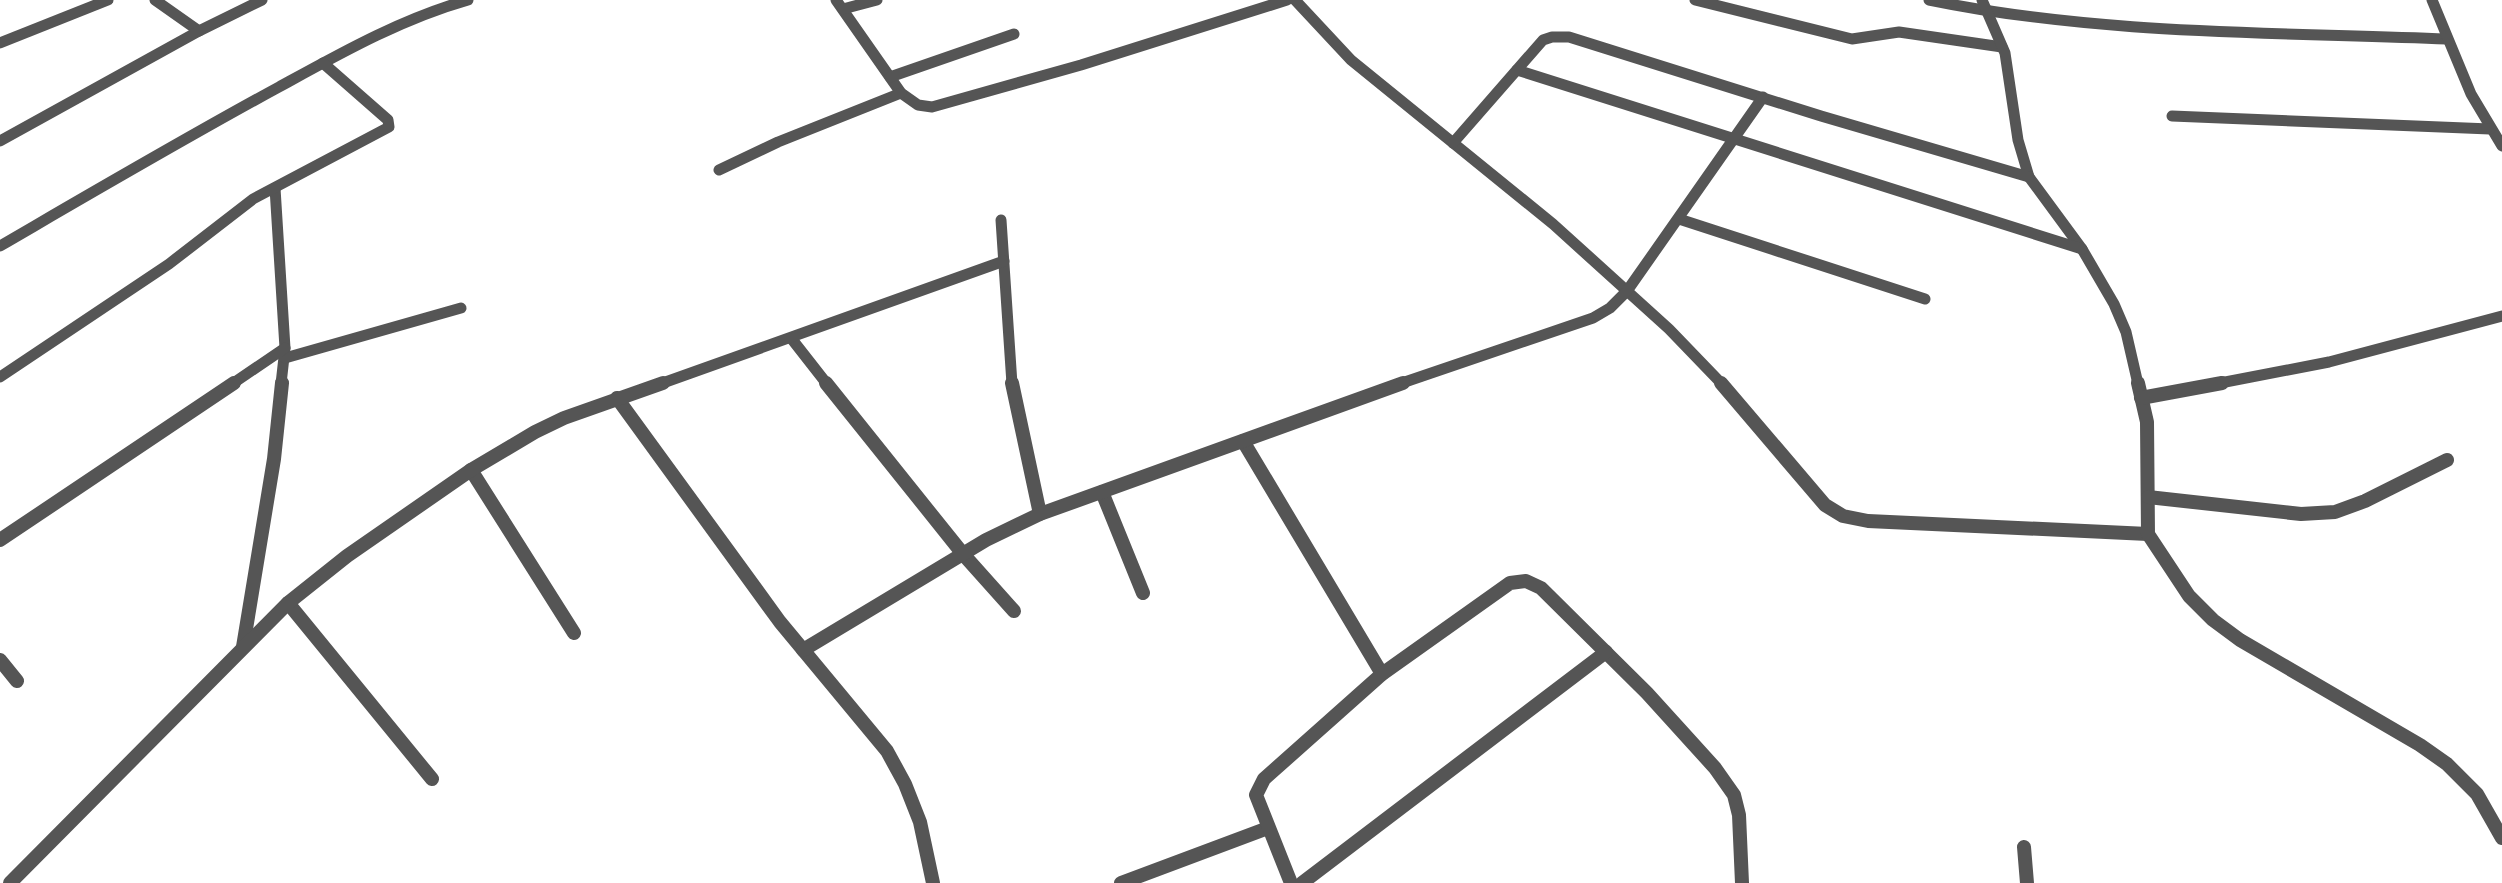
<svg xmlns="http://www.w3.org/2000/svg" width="2502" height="883" viewBox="0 0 2502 883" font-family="Ubuntu,sans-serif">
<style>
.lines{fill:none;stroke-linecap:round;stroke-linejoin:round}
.minor-far1{stroke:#555;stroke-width:11}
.minor{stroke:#555;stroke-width:14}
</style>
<rect width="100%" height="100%" fill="#fff"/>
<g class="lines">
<g class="minor-far1">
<path d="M155 0 199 31"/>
<path d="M836 0 901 93 918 105 932 107 1081 65 1287 0"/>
<path d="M1295 0 1351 60 1553 224 1669 329 1722 384"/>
<path d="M1695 0 1852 39 1899 32 2002 47"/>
<path d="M1929 0C2099 35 2274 32 2447 39"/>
<path d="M1982 0 2005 53 2018 140 2029 177 2082 249 2114 304 2126 332 2138 384"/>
<path d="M2432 0 2471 94 2502 146"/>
<path d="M843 9 877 0"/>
<path d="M0 43 108 0"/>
<path d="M1517 70 2082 249"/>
<path d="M890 77 1014 34"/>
<path d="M2172 116 2490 129"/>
<path d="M0 141 199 31 262 0"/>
<path d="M1453 143 1543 40 1552 37H1569L1821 116 2029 177"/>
<path d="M719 170 778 142 901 93"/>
<path d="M275 188 285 348 281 384"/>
<path d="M1679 219 1925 299"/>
<path d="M1001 220 1012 384"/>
<path d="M0 246C93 192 185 138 279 87 341 53 401 19 468 0"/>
<path d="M791 338 827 384"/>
<path d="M285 358 461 308"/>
<path d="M0 377 169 264 253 199 389 127 388 120 323 63"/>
<path d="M232 384 285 348"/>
<path d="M660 384 1004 261"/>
<path d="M1399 384 1593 318 1610 308 1627 291 1763 97"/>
<path d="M2215 384 2329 362 2502 316"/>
</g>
<g class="minor">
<path d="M826 383 963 554 1014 611"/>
<path d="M1012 383 1040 514"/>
<path d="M1721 383 1825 505 1843 516 1868 521 2148 534"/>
<path d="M2138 383 2147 422 2148 534 2189 596 2213 620 2240 640 2420 745 2447 764 2477 794 2502 838"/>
<path d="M617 398 780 622 887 751 905 784 920 822 933 883"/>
<path d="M2141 398 2222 383"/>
<path d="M1243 441 1382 674"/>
<path d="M471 470 574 633"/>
<path d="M1102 492 1143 593"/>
<path d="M2148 497 2301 514 2335 512 2365 501 2447 460"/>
<path d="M0 540 234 383"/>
<path d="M288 603 432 779"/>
<path d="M243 647 274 459 282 383"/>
<path d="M803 650 986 540 1040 514 1403 383"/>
<path d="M0 660 17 681"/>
<path d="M2024 847 2027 883"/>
<path d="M10 883 288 603 347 556 471 470 535 432 564 418 663 383"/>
<path d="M1121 883 1268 828"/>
<path d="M1291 883 1256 795 1264 779 1382 674 1510 583 1526 581 1541 588 1647 693 1715 768 1734 795 1739 815 1742 883"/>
<path d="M1302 883 1606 652"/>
</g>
</g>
</svg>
